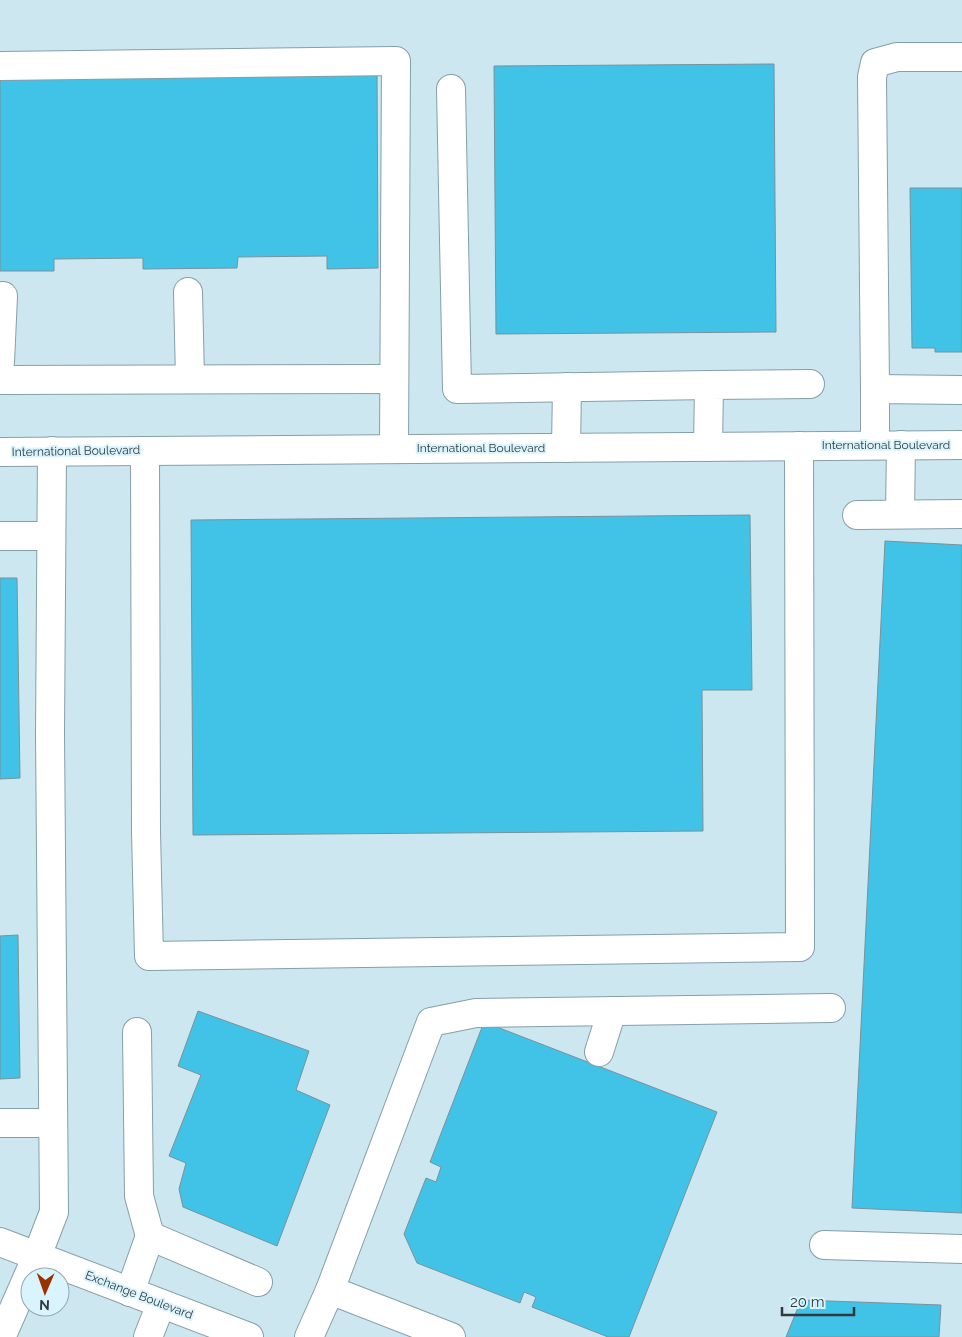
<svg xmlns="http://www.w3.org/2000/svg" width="962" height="1337" viewBox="0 0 962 1337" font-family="Raleway,sans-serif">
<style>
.building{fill:#41c3e8;stroke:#79929a}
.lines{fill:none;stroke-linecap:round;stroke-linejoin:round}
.minor-casing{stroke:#869fa8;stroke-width:30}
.minor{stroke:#fff;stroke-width:28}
.labels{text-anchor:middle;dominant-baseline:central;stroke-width:4;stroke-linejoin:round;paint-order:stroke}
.street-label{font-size:12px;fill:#303a3e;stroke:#d9f4fd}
</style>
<rect width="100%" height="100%" fill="#cce7f0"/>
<g class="building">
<path d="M774 64 776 332 496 334 494 66Z"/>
<path d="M377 67 378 268 327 269V256L238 257 237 268 143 269V258L54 259V271H0V70Z"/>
<path d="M910 188H962V352H935V348H912Z"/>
<path d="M750 515 752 690H702L703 831 193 835 191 520Z"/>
<path d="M885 541 962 545V1213L852 1208Z"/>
<path d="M0 578H17L20 778 0 779Z"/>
<path d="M18 935 20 1078 0 1079V936Z"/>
<path d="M198 1011 309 1051 296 1090 330 1105 277 1246 183 1207 179 1189 186 1163 169 1156 201 1075 178 1066Z"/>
<path d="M484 1022 717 1112 629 1337H608L532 1307 536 1297 524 1292 520 1303 417 1263 404 1234 426 1178 436 1182 441 1167 430 1162Z"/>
<path d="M801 1300 941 1305 939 1337H786Z"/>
</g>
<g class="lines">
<defs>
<g id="minor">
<path d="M0 66 396 61 394 449"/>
<path d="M451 89 457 389 709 385"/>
<path d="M188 292 190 379"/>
<path d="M0 362 3 296"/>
<path d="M0 380 394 379"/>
<path d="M875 389 872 77 875 63 897 57H962"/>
<path d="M875 445V389L962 390"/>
<path d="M708 447 709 385 810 384"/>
<path d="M566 448 567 387"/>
<path d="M145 451 146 832 149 956 800 947 799 446"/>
<path d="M0 452 962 445"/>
<path d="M900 514 901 445"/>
<path d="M857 515 962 514"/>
<path d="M0 536H51"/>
<path d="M137 1032 139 1196 150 1236"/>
<path d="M599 1052 612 1011"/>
<path d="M0 1123H53"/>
<path d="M0 1242 249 1337"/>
<path d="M824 1245 962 1249"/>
<path d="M330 1290 431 1022 476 1013 831 1008"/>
<path d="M130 1292 150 1236 258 1282"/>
<path d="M3 1333 37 1256 54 1212 50 734 52 451"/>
<path d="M148 1337 161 1304"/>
<path d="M309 1337 330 1290 451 1337"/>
</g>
</defs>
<use href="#minor" class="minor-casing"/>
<use href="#minor" class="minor"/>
</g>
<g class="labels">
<g class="street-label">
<text x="886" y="445">International Boulevard</text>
<text x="481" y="448">International Boulevard</text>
<text transform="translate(76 451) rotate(-1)">International Boulevard</text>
<text transform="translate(139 1295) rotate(21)">Exchange Boulevard</text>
</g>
</g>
<g transform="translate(45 1292) rotate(182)"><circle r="24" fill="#d9f4fd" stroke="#95aab1"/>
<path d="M0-4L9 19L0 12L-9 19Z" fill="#983300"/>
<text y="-8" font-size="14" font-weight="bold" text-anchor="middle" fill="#303a3e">N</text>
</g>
<path d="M782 1307v8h72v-8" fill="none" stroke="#303a3e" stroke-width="2.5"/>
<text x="790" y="1307" font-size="15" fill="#303a3e" stroke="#d9f4fd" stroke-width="4" paint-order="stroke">20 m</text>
</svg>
